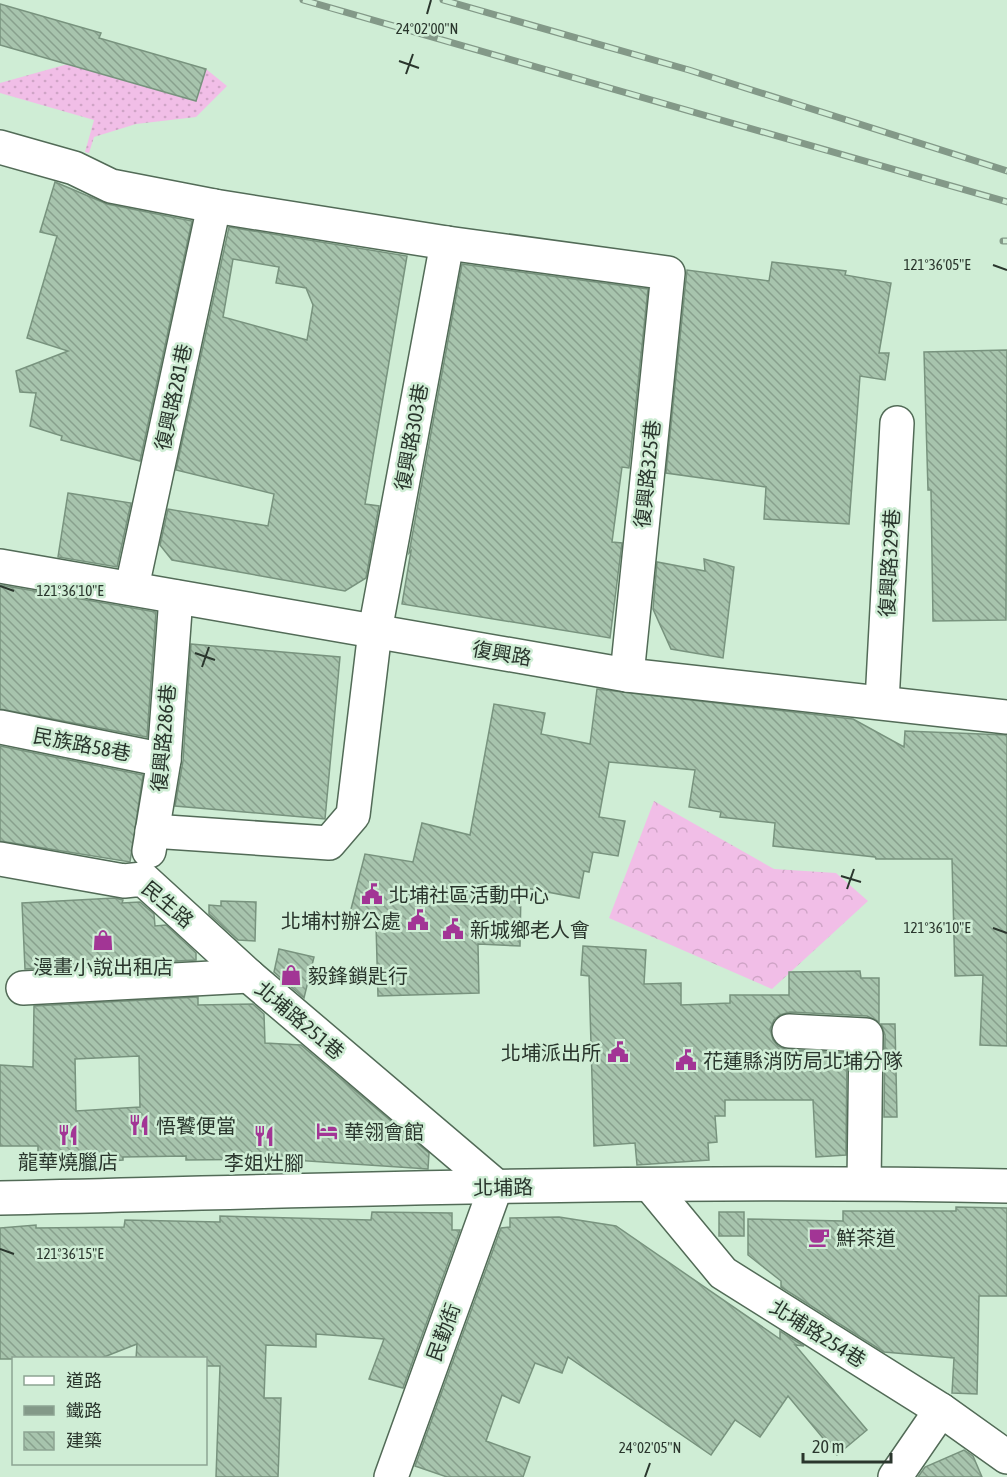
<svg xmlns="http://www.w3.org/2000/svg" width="1007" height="1477" viewBox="0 0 1007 1477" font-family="'Asap Condensed','Noto Sans TC',sans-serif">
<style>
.grass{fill:url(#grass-dots)}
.forest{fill:url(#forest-crowns)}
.building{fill:url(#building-back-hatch);stroke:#78937e;stroke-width:1.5;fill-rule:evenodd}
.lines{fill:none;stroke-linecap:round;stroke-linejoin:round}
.minor-casing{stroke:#526b57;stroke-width:36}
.minor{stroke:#fff;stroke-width:33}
.rail-casing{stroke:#839988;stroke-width:7}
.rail{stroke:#cfedd5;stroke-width:4.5;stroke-dasharray:14;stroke-linecap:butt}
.ticks{fill:none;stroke:#2a362d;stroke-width:2}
.labels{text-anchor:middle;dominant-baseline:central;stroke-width:5;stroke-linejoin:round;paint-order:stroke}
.street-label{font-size:20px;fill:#2a362d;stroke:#cfedd5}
.poi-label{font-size:20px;fill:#2a362d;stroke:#cfedd5;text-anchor:start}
.ticks-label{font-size:15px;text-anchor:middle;fill:#2a362d;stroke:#cfedd5;stroke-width:5;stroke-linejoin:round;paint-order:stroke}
</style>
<defs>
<pattern id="grass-dots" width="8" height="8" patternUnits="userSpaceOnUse" patternTransform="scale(1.5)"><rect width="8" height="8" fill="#f1bee7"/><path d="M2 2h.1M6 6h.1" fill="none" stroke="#cfa4c6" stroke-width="1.8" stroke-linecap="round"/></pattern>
<pattern id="forest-crowns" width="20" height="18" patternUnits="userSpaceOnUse" patternTransform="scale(1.5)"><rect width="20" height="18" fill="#f1bee7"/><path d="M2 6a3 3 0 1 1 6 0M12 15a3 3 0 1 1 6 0" fill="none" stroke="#cfa4c6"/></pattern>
<pattern id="building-back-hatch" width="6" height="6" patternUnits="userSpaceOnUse" patternTransform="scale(1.5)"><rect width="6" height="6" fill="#a7c4ad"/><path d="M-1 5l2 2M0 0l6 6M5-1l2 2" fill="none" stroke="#88a08d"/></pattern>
</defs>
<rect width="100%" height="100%" fill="#cfedd5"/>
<path class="grass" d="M68 64 196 101 206 69 227 86 196 117 136 124 94 137 89 153 85 152 94 120 0 93V83Z"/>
<path class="forest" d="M654 801 774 869 836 873 868 901 772 989 609 918Z"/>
<g class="building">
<path d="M0 4 101 33 99 38 206 69 196 101 0 45Z"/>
<path d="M55 182 107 204 192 221 140 461 61 440 62 436 30 426 36 393 20 392 16 371 68 351 27 338 57 236 40 232Z"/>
<path d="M229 227 407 256 365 504 379 506 366 578 345 591 172 560 160 545 168 509 268 526 274 494 176 470ZM233 259 279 267 276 283 306 288 313 305 307 340 223 317Z"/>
<path d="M772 262 846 271 845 275 891 283 879 353H889L885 380 860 376 849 524 764 519 766 487 666 473 687 270 769 281Z"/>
<path d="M462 264 648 289 629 468 622 467 612 542 622 543 610 638 402 604 411 551 409 553Z"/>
<path d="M1007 350 1006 620 933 621 931 490H928L924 352Z"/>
<path d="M68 493 131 503 117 567 58 557Z"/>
<path d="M704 559 734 567 723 658 671 649 653 609 657 562 705 571Z"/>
<path d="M0 585 156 612 147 737 0 709Z"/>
<path d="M191 644 340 657 325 819 175 806 183 761Z"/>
<path d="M597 689 853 719 904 747 905 731 1007 735V1046L980 1045 983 975 955 976 952 859H876L875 857 773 846 775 823 720 817 721 812 689 807 695 770 609 762 599 817 625 821 618 856 593 852 589 872 584 871 579 898 521 887 520 946 478 944 479 993 378 996 376 925 348 921 365 854 413 862 422 823 470 835 494 704 545 713 541 734 590 744Z"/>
<path d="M0 746 143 775 130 862 0 841Z"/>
<path d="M115 898 123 900 122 903 140 902 154 914 155 926 166 925 196 953V960L25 969 22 903Z"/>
<path d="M221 901 256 902 255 941 238 940 209 914V905L221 906Z"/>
<path d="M583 946 646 950 644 984 681 983V1005L730 1003V995H789V972L860 971 861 978H879V1022L867 1016 790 1012 780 1015 774 1020 770 1029 773 1040 778 1046 787 1050 847 1053 846 1155 816 1157 813 1100H725V1116H715L717 1142 708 1143 709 1160 637 1165 635 1143 594 1146 589 976 581 975Z"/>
<path d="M279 949 314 957 304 998 274 972Z"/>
<path d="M198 997V1005L253 1004 264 1014 265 1043 301 1045 429 1153 428 1169 278 1159 186 1160V1156L123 1157V1160L81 1163 38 1162V1146H0V1065L33 1067 34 1006ZM139 1056 140 1107 76 1111 75 1059Z"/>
<path d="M881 1024H895L897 1117H884L885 1035Z"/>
<path d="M956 1207 1007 1208V1296H979L977 1394 952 1393 954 1358 884 1352 781 1287V1281L748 1255V1219L843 1221V1211H956Z"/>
<path d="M372 1212 452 1213V1230H460L403 1388 369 1379 384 1339 316 1334V1347L266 1345 264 1398H281L278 1477H216L220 1366H206V1359H136L137 1344 99 1359H0V1228L36 1225V1228L124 1227 125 1220 220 1222V1216L371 1220Z"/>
<rect x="719" y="1212" width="25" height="24"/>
<path d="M559 1217 616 1226 780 1339V1331L804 1346 795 1345 867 1430 837 1455 788 1396 760 1437 735 1420 711 1455 568 1357 562 1373 535 1363 519 1403 502 1395 486 1441 530 1457 523 1477H447L415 1466 501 1228 510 1227V1218Z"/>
<path d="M964 1450 973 1456 982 1477H918L925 1467Z"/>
</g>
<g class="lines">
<defs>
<g id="minor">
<path d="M0 147 74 168 111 186 214 206 447 243 668 273 627 675"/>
<path d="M0 566 627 675 1007 717"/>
<path d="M132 587 214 206"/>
<path d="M882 702 897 423"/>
<path d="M0 727 164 760"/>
<path d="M152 831 329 843 353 815 375 631 447 243"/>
<path d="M149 851 164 760 176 597"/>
<path d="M0 859 124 881 143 879 249 976 496 1186 391 1477"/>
<path d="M23 988 249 976"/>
<path d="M789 1031 866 1035 864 1183"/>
<path d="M651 1186 723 1273 941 1410 1007 1457"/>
<path d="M0 1198C336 1190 671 1179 1007 1186"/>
<path d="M895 1477 941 1410"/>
</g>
</defs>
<use href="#minor" class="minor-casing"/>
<use href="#minor" class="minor"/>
<defs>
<g id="rail">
<path d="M303 0 1007 202"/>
<path d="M443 0 689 70 1007 171"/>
<path d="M1003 241H1007"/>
</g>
</defs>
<use href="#rail" class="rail-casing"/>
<use href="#rail" class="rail"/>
</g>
<path class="ticks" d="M427 14 431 0M399 61 419 68M406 74 413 54M993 265 1007 270M0 586 14 591M195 653 215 660M202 667 209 647M841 876 861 882M847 889 854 869M993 928 1007 933M0 1249 14 1254M645 1477 650 1463"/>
<defs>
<symbol id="civic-bare" viewBox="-9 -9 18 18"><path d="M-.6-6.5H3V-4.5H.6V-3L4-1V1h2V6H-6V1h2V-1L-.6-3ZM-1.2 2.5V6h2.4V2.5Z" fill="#a23595" stroke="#cfedd5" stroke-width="2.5" paint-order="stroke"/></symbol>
<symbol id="shop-bare" viewBox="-9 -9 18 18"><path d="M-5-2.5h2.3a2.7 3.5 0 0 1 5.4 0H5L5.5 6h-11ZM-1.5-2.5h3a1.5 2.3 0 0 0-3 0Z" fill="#a23595" stroke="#cfedd5" stroke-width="2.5" paint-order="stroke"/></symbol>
<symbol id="restaurant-bare" viewBox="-9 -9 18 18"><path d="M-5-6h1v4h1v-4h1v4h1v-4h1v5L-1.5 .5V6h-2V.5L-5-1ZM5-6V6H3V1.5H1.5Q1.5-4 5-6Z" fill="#a23595" stroke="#cfedd5" stroke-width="2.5" paint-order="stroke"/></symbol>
<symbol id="hotel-bare" viewBox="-9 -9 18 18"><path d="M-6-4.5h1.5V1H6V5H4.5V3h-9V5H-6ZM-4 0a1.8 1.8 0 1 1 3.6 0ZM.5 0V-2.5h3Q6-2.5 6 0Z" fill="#a23595" stroke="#cfedd5" stroke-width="2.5" paint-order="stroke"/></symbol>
<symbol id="cafe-bare" viewBox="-9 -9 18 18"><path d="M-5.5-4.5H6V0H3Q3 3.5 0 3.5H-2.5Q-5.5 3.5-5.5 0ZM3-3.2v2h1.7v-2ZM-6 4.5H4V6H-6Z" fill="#a23595" stroke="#cfedd5" stroke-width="2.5" paint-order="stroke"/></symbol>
</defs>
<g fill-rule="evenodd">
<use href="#civic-bare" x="357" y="879" width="30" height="30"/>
<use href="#civic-bare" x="403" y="905" width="30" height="30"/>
<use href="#civic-bare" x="438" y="914" width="30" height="30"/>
<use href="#shop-bare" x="88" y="925" width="30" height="30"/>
<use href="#shop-bare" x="276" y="960" width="30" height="30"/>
<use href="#civic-bare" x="603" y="1037" width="30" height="30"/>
<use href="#civic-bare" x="671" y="1045" width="30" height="30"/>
<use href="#restaurant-bare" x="124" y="1110" width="30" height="30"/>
<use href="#hotel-bare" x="312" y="1116" width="30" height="30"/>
<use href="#restaurant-bare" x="53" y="1120" width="30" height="30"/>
<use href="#restaurant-bare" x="249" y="1121" width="30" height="30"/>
<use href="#cafe-bare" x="804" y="1222" width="30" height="30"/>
</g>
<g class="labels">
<g class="street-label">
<text transform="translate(173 397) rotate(-78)">復興路281巷</text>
<text transform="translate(411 437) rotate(-80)">復興路303巷</text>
<text transform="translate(647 474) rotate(-84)">復興路325巷</text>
<text transform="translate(889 563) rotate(-87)">復興路329巷</text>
<text transform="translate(502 653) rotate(10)">復興路</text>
<text transform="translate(163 738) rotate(-85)">復興路286巷</text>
<text transform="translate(82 744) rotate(11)">民族路58巷</text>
<text transform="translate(168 904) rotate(40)">民生路</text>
<text transform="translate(300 1020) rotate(40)">北埔路251巷</text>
<text transform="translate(503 1187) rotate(-1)">北埔路</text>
<text transform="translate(443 1332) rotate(-70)">民勤街</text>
<text transform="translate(818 1333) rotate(32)">北埔路254巷</text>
</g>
<g class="poi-label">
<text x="389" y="894">北埔社區活動中心</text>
<text x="401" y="920" text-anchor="end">北埔村辦公處</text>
<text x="470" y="929">新城鄉老人會</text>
<text x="103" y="966" text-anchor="middle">漫畫小說出租店</text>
<text x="308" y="975">毅鋒鎖匙行</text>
<text x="601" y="1052" text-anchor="end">北埔派出所</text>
<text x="703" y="1060">花蓮縣消防局北埔分隊</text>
<text x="156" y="1125">悟饕便當</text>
<text x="344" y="1131">華翎會館</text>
<text x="68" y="1161" text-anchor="middle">龍華燒臘店</text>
<text x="264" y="1162" text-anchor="middle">李姐灶腳</text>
<text x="836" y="1237">鮮茶道</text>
</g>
</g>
<g class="ticks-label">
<text x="427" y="34">24°02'00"N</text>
<text x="937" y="270">121°36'05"E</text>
<text x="70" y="596">121°36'10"E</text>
<text x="937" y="933">121°36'10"E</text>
<text x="70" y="1259">121°36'15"E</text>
<text x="650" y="1453">24°02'05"N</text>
</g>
<rect x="12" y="1357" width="195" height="108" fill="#cfedd5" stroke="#8da492" stroke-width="1.5"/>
<rect x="24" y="1376" width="30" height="9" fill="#ffffff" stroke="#8da492" stroke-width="1.5"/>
<text x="66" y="1387" font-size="18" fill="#2a362d">道路</text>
<rect x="24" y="1406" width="30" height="9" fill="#839988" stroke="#8da492" stroke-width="1.5"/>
<text x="66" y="1417" font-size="18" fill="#2a362d">鐵路</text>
<rect x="24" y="1432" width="30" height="18" fill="url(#building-back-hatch)" stroke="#8da492" stroke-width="1.5"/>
<text x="66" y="1447" font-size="18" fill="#2a362d">建築</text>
<path d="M803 1453v9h88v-9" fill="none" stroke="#2a362d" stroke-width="3"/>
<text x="812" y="1453" font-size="18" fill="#2a362d" stroke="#cfedd5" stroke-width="4.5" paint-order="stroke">20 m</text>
</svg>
